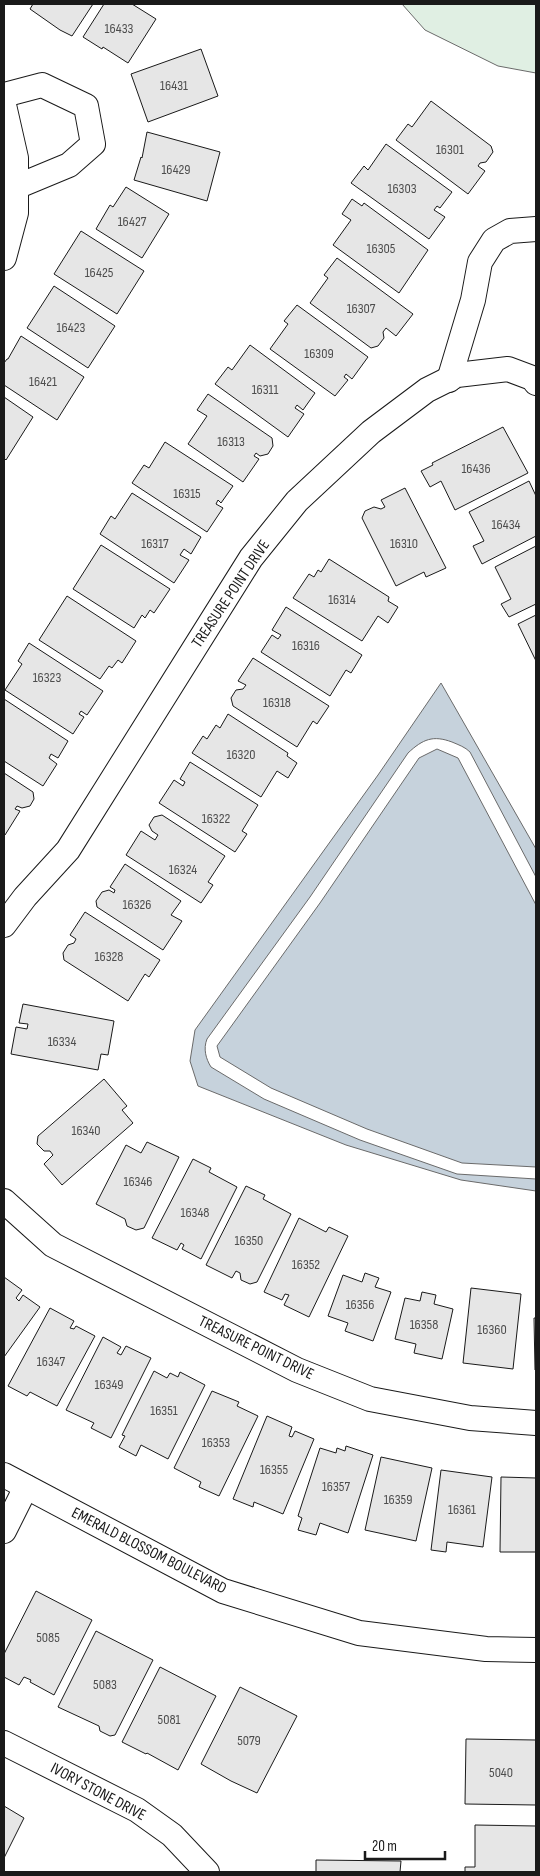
<svg xmlns="http://www.w3.org/2000/svg" width="540" height="1876" viewBox="0 0 540 1876" font-family="'Sofia Sans Condensed',sans-serif">
<style>
.green{fill:#e0efe3;stroke:#6a6a6a}
.water{fill:#c6d2dc;stroke:#6a6a6a}
.building{fill:#e6e6e6;stroke:#1a1a1a}
.lines{fill:none;stroke-linecap:round;stroke-linejoin:round}
.street-casing{stroke:#1a1a1a;stroke-width:26}
.street{stroke:#fff;stroke-width:24}
.labels{text-anchor:middle;dominant-baseline:central;stroke-width:4;stroke-linejoin:round;paint-order:stroke}
.number-label{font-size:14px;fill:#4d4d4d}
.street-label{font-size:16px;fill:#1a1a1a;stroke:#fff}
</style>
<rect width="100%" height="100%" fill="#fff"/>
<path class="green" d="M402 4H536V73L498 66 425 30Z"/>
<g class="water">
<path d="M441 683 536 849V877L470 752C465 747 459 745 452 742 433 735 423 739 408 753L310 897 207 1039C203 1049 206 1059 211 1067L264 1099 360 1140 457 1174 536 1179V1191L461 1180 346 1145 198 1086 190 1061 195 1030 378 775Z"/>
<path d="M437 749 458 758 536 905V1167L462 1163 367 1129 271 1088 220 1057 217 1046 320 903 419 758Z"/>
</g>
<g class="building">
<path d="M33 4H93L72 36 60 30 30 9Z"/>
<path d="M104 4H132L156 19 128 63 103 47 102 49 83 37Z"/>
<path d="M201 49 218 96 148 122 131 74Z"/>
<path d="M431 101 491 146 493 152 486 162 480 163 478 166 485 171 468 194 396 140 408 124 412 127Z"/>
<path d="M147 132 220 152 207 201 134 180 141 157 142 158Z"/>
<path d="M386 144 452 192 440 208 437 206 434 210 445 217 429 239 351 183 364 166 368 170Z"/>
<path d="M126 187 169 214 142 258 96 229 110 205 113 207Z"/>
<path d="M352 199 362 206 364 203 428 250 399 293 333 245 351 220 342 214Z"/>
<path d="M81 231 144 271 117 314 54 274Z"/>
<path d="M337 258 413 314 396 336 386 328 383 332 384 338 378 346 371 348 310 303 328 278 324 275Z"/>
<path d="M54 286 115 326 88 368 27 328Z"/>
<path d="M297 305 368 357 352 379 346 374 344 377 348 380 335 396 270 349 288 324 284 321Z"/>
<path d="M21 336 84 377 57 420 4 385V363L7 359H8Z"/>
<path d="M250 345 315 393 303 410 297 405 295 408 304 414 288 437 215 384 228 367 232 370Z"/>
<path d="M208 394 272 438 273 446 268 454 260 456 256 453 254 456 259 459 243 482 188 444 207 416 197 410Z"/>
<path d="M4 397 33 417 6 460 4 458Z"/>
<path d="M503 427 528 473 455 510 441 481 430 487 421 471 433 465 432 463Z"/>
<path d="M165 442 233 486 221 503 218 500 216 504 223 508 207 532 132 483 144 465 149 468Z"/>
<path d="M529 481 536 496V536L482 564 473 546 484 541 469 512Z"/>
<path d="M405 488 446 568 426 577 424 572 396 586 362 518 365 511 374 507 381 509 385 507 381 500Z"/>
<path d="M132 493 201 537 191 554 184 549 180 555 189 560 174 583 100 534 111 516 115 519Z"/>
<path d="M101 545 170 589 154 613 150 610 145 618 142 615 134 628 73 589Z"/>
<path d="M536 546V604L509 617 501 604 511 599 495 567Z"/>
<path d="M329 559 389 597 388 601 398 607 388 623 378 616 362 641 293 598 309 574 314 577 318 570 321 572Z"/>
<path d="M67 596 136 641 122 663 118 660 112 668 109 666 100 679 39 640Z"/>
<path d="M286 607 362 655 351 673 346 670 330 696 261 652 272 635 278 639 281 635 272 630Z"/>
<path d="M536 615V661L518 624Z"/>
<path d="M29 643 103 691 87 715 81 711 79 714 84 717 73 734 5 690 22 664 18 661Z"/>
<path d="M253 658 329 706 317 724 313 721 297 747 233 706 231 698 236 690 243 689 246 685 238 681Z"/>
<path d="M4 699 68 741 58 758 51 754 49 758 57 764 43 786 4 761Z"/>
<path d="M228 714 288 753 287 756 297 763 288 778 277 771 261 797 192 753 203 736 207 739 216 725 220 728Z"/>
<path d="M190 762 258 805 242 831 247 834 235 852 159 803 174 780 183 786 185 782 180 779Z"/>
<path d="M4 773 33 792 34 799 30 806 22 808 17 806 15 809 20 811 5 835 4 834Z"/>
<path d="M162 815 225 856 208 882 213 885 201 903 126 855 141 831 155 840 158 835 152 831 149 825 154 817Z"/>
<path d="M125 864 181 901 171 915 182 921 163 950 97 907 96 901 102 892 109 890 114 893 115 890 110 887Z"/>
<path d="M85 912 160 960 149 977 145 974 128 1001 64 960 63 953 68 945 74 943 76 939 70 935Z"/>
<path d="M23 1004 114 1021 108 1055 101 1054 98 1070 11 1054 16 1027 27 1029 28 1024 19 1023Z"/>
<path d="M104 1079 127 1106 122 1110 133 1123 62 1185 44 1164 53 1155 50 1151H44L37 1144 38 1136Z"/>
<path d="M147 1142 179 1157 144 1228 136 1230 127 1226 125 1219 96 1204 126 1145 141 1153Z"/>
<path d="M193 1159 211 1168 209 1172 237 1187 201 1259 182 1249 184 1245 181 1243 177 1250 152 1238Z"/>
<path d="M246 1186 265 1195 263 1199 291 1214 257 1282 250 1284 241 1280 240 1273 236 1271 232 1278 206 1265Z"/>
<path d="M299 1218 326 1232 329 1227 348 1236 309 1317 284 1305 289 1295 285 1294 282 1300 264 1292Z"/>
<path d="M365 1273 379 1278 375 1287 391 1292 373 1341 345 1331 348 1323 328 1316 343 1275 362 1282Z"/>
<path d="M4 1277 22 1290 16 1298 19 1301 23 1295 40 1307 4 1357Z"/>
<path d="M471 1288 521 1294 513 1369 463 1363Z"/>
<path d="M422 1292 436 1295 434 1304 453 1309 442 1359 414 1353 416 1344 395 1339 405 1298 420 1301Z"/>
<path d="M50 1308 74 1321 70 1328 74 1329 76 1326 95 1336 57 1406 30 1392 27 1396 8 1386Z"/>
<path d="M534 1318H536V1370H535Z"/>
<path d="M103 1337 121 1347 117 1353 121 1355 126 1346 151 1358 111 1438 91 1428 94 1423 66 1410Z"/>
<path d="M154 1371 167 1378 170 1373 178 1377 180 1372 205 1385 168 1459 141 1445 136 1456 119 1447 125 1436 122 1435Z"/>
<path d="M212 1391 239 1402 237 1406 258 1416 219 1496 199 1487 201 1482 174 1468Z"/>
<path d="M267 1416 292 1427 289 1436 292 1437 295 1431 314 1439 283 1514 254 1502 253 1507 233 1499Z"/>
<path d="M346 1446 373 1455 348 1533 320 1523 316 1535 298 1530 302 1518 298 1516 320 1448 336 1453 337 1448 345 1451Z"/>
<path d="M381 1457 432 1468 416 1541 365 1530Z"/>
<path d="M441 1470 492 1477 483 1547 447 1542 446 1552 431 1550Z"/>
<path d="M501 1477 536 1478V1552H500Z"/>
<path d="M36 1591 92 1620 54 1695 30 1682 31 1680 24 1677 19 1685 4 1677V1654Z"/>
<path d="M96 1631 153 1660 115 1735 110 1736 100 1731 99 1726 58 1707Z"/>
<path d="M160 1667 216 1696 178 1770 147 1753 146 1754 122 1742Z"/>
<path d="M240 1687 297 1716 257 1793 231 1781 201 1764Z"/>
<path d="M466 1739 536 1740V1805L465 1804Z"/>
<path d="M4 1806 24 1818 4 1858Z"/>
<path d="M475 1825 536 1826V1872H465V1867H475Z"/>
<path d="M316 1860 401 1861 400 1872H316Z"/>
</g>
<g class="lines">
<defs>
<g id="street">
<path d="M4 95 42 85 86 106 93 144 69 165 16 187"/>
<path d="M4 105 16 158V213L4 258"/>
<path d="M449 380 473 300 480 262 494 240 510 231 536 229"/>
<path d="M4 925 25 897 68 850 251 558 297 501 371 432 427 390 457 375 508 369 532 378 536 383"/>
<path d="M4 1201 53 1245 297 1370 370 1399 470 1418 536 1423"/>
<path d="M4 1475 223 1591 359 1633 486 1649 536 1650"/>
<path d="M4 1531 26 1487"/>
<path d="M4 1743 137 1810 172 1835 207 1872"/>
</g>
</defs>
<use href="#street" class="street-casing"/>
<use href="#street" class="street"/>
</g>
<g class="labels">
<g class="number-label">
<text x="119" y="28">16433</text>
<text x="174" y="85">16431</text>
<text x="450" y="149">16301</text>
<text x="176" y="169">16429</text>
<text x="402" y="188">16303</text>
<text x="132" y="221">16427</text>
<text x="381" y="248">16305</text>
<text x="99" y="272">16425</text>
<text x="361" y="308">16307</text>
<text x="71" y="327">16423</text>
<text x="319" y="353">16309</text>
<text x="43" y="381">16421</text>
<text x="265" y="389">16311</text>
<text x="231" y="441">16313</text>
<text x="476" y="468">16436</text>
<text x="187" y="493">16315</text>
<text x="506" y="524">16434</text>
<text x="155" y="543">16317</text>
<text x="404" y="543">16310</text>
<text x="342" y="599">16314</text>
<text x="306" y="645">16316</text>
<text x="47" y="677">16323</text>
<text x="277" y="702">16318</text>
<text x="241" y="754">16320</text>
<text x="216" y="818">16322</text>
<text x="183" y="869">16324</text>
<text x="137" y="904">16326</text>
<text x="109" y="956">16328</text>
<text x="62" y="1041">16334</text>
<text x="86" y="1130">16340</text>
<text x="138" y="1181">16346</text>
<text x="195" y="1212">16348</text>
<text x="249" y="1240">16350</text>
<text x="306" y="1264">16352</text>
<text x="360" y="1304">16356</text>
<text x="424" y="1324">16358</text>
<text x="492" y="1329">16360</text>
<text x="51" y="1361">16347</text>
<text x="109" y="1384">16349</text>
<text x="164" y="1410">16351</text>
<text x="216" y="1442">16353</text>
<text x="274" y="1469">16355</text>
<text x="336" y="1486">16357</text>
<text x="398" y="1499">16359</text>
<text x="462" y="1509">16361</text>
<text x="48" y="1637">5085</text>
<text x="105" y="1684">5083</text>
<text x="169" y="1719">5081</text>
<text x="249" y="1740">5079</text>
<text x="501" y="1772">5040</text>
</g>
<g class="street-label">
<text transform="translate(231 594) rotate(-56)">TREASURE POINT DRIVE</text>
<text transform="translate(256 1348) rotate(26)">TREASURE POINT DRIVE</text>
<text transform="translate(149 1551) rotate(27)">EMERALD BLOSSOM BOULEVARD</text>
<text transform="translate(98 1792) rotate(28)">IVORY STONE DRIVE</text>
</g>
</g>
<rect width="540" height="1876" fill="none" stroke="#1a1a1a" stroke-width="10"/>
<path d="M365 1851v8h80v-8" fill="none" stroke="#1a1a1a" stroke-width="2.5"/>
<text x="372" y="1851" font-size="15" fill="#1a1a1a" stroke="#ffffff" stroke-width="4" paint-order="stroke">20 m</text>
</svg>
